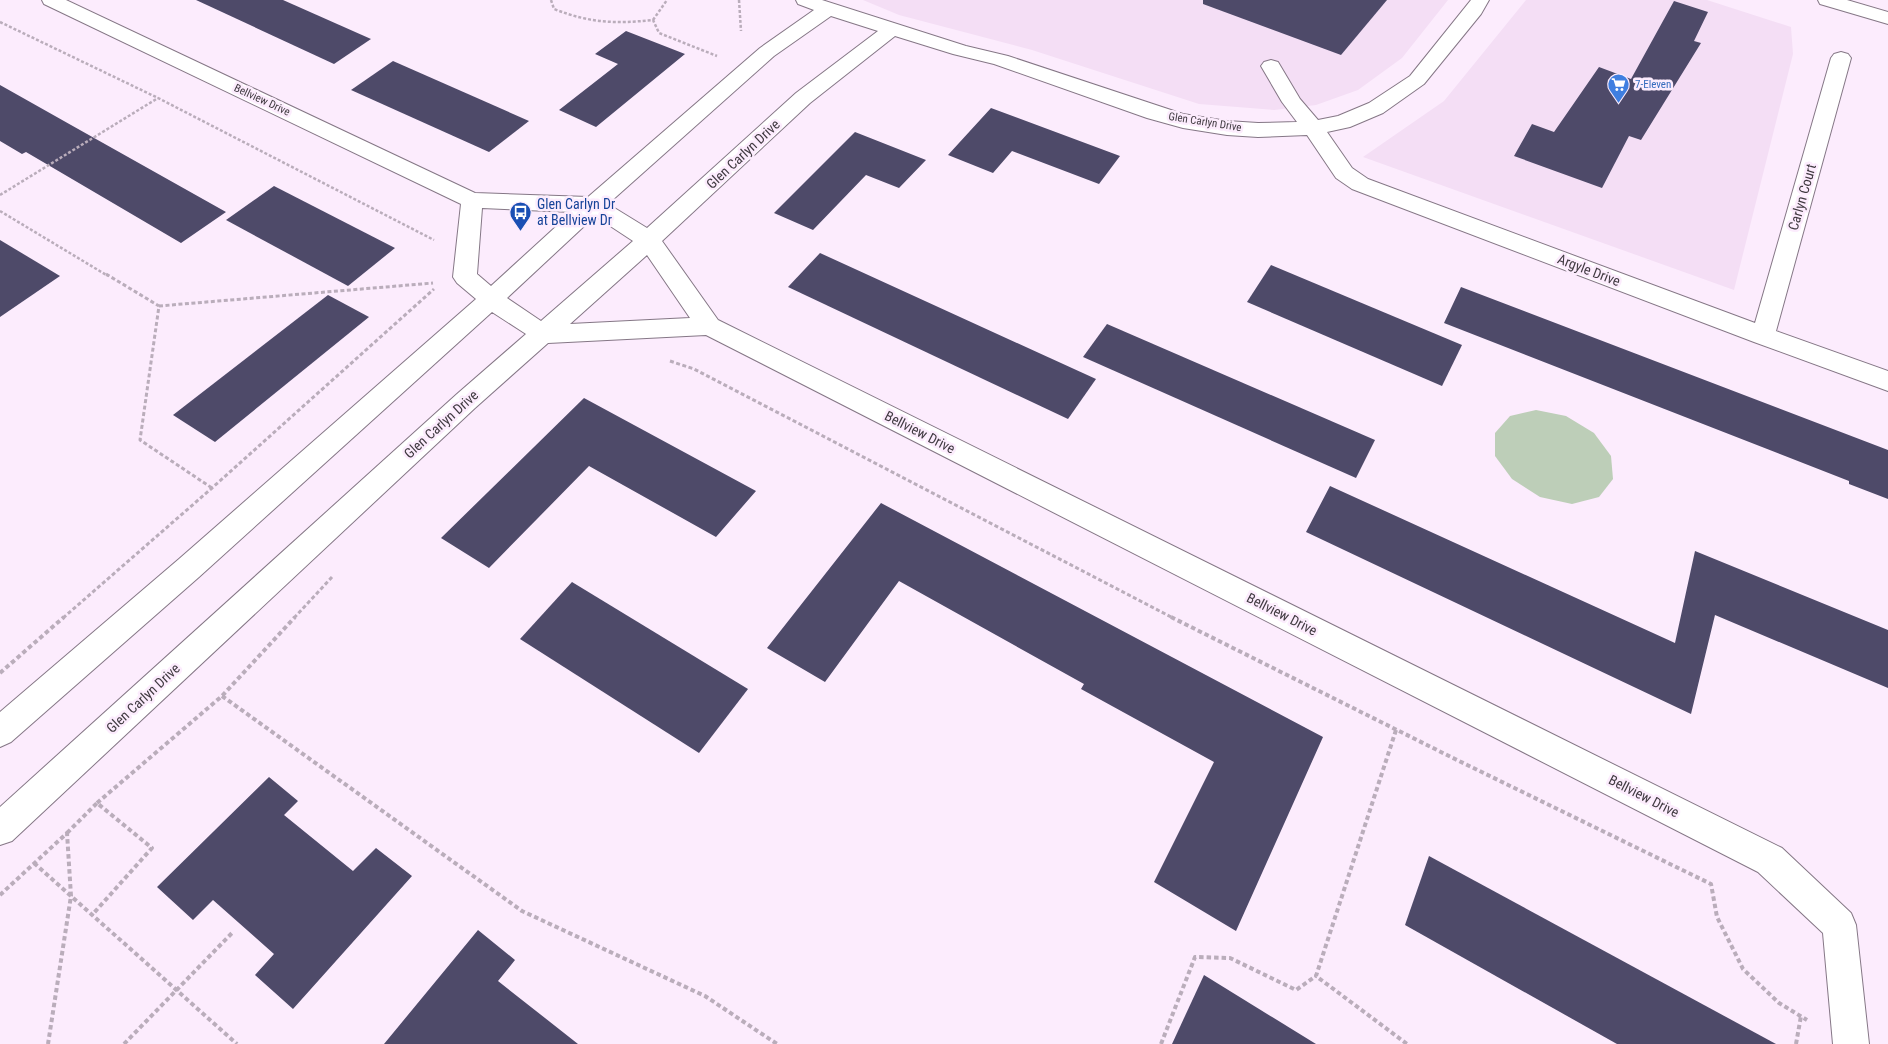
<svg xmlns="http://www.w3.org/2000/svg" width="1888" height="1044" viewBox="0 0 1888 1044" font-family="'Roboto Condensed',sans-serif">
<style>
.built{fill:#f4def5}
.green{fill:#bdceb8}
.building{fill:#4e4a69}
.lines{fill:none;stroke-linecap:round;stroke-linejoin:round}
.minor-casing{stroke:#857786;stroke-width:2}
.major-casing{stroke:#857786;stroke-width:2}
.path-far2{stroke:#baadbb;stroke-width:2.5;stroke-dasharray:3 2;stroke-linecap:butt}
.path-far1{stroke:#baadbb;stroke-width:3;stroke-dasharray:4 2.5;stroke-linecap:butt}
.path{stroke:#baadbb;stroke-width:4;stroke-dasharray:4.5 3;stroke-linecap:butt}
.minor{fill:#fff;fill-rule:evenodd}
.major{fill:#fff;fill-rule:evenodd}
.labels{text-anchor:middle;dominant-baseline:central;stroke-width:5;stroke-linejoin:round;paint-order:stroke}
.far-shop-label{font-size:11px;fill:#366cbe;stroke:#fcecfd;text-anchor:start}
.far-street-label{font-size:11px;fill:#403a41;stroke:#fcecfd}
.street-label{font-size:14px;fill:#403a41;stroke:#fcecfd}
.transit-label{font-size:14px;fill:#164399;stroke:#fcecfd;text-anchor:start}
</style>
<rect width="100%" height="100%" fill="#fcecfd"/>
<g class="built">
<path d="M863 0H1448L1402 58 1358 90 1316 105 1274 110 1199 104 1032 50 899 15Z"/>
<path d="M1526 0H1707L1791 27 1793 54 1734 290 1363 157 1444 101Z"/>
</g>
<path class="green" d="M1536 410 1566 416 1594 433 1611 456 1613 479 1599 497 1572 504 1540 497 1512 479 1495 456V433L1510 416Z"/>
<g class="building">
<path d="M196 0H283L371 39 334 64Z"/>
<path d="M1203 0H1387L1341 55 1203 4Z"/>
<path d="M1674 1 1708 12 1694 41 1701 43 1641 140 1629 136 1602 188 1514 156 1532 124 1554 132 1599 67 1631 79Z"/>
<path d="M626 31 685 54 596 127 559 110 618 64 595 54Z"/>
<path d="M393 61 529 121 489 152 351 90Z"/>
<path d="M0 85 71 125 226 212 181 243 26 152 22 154 0 141Z"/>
<path d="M991 108 1120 156 1099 184 1012 151 993 173 948 155Z"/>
<path d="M855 132 926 160 899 188 866 175 813 230 774 213Z"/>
<path d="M274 186 395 248 348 286 226 220Z"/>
<path d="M0 240 60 276 0 317Z"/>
<path d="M820 253 1096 379 1068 419 788 287Z"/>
<path d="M1271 265 1462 345 1442 386 1247 302Z"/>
<path d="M1461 287 1888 450V499L1849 484V481L1444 323Z"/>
<path d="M328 295 369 317 215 442 173 415Z"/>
<path d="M1107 324 1375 440 1356 478 1083 357Z"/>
<path d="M584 398 756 491 716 537 589 466 489 568 441 538Z"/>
<path d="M1330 486 1675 643 1695 551 1888 630V688L1715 615 1691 714 1306 532Z"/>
<path d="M881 503 1323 737 1236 931 1154 882 1214 762 1081 689 1084 684 899 581 825 682 767 648Z"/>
<path d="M572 582 748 689 699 753 520 639Z"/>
<path d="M269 777 298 801 284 815 353 871 376 848 412 876 293 1009 255 975 274 954 213 900 193 920 157 887Z"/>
<path d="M1429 856 1776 1044H1617L1405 925Z"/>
<path d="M478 930 515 960 498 981 578 1044H384Z"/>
<path d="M1204 975 1316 1044H1172Z"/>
</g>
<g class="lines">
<defs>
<path id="minor" d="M42 0H66L475 193 588 197 760 48 814 10 798 4 796 0H822L966 46 1008 56 1183 114 1227 121 1258 123 1297 122 1282 102 1261 66 1264 62 1271 60 1278 62 1300 99 1318 120 1338 116 1369 103 1410 76 1471 0H1489L1481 14 1424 84 1383 113 1350 127 1327 132 1352 168 1368 179 1755 323 1831 58 1834 54 1841 52 1848 54 1851 58 1776 331 1888 371V391L1754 342 1352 189 1336 178 1307 135 1258 137 1227 135 1183 128 1147 118 994 64 953 54 895 36 810 103 662 241 718 320 1782 848 1851 913 1856 925 1869 1044H1833L1823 933 1758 872 706 335 548 343 475 408 12 841 0 845V807L457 394 526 334 492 312 199 577 11 742 0 747V712L179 559 476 299 457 283 453 277 461 204 44 4ZM831 16 878 31 796 93 647 228 608 204 774 56ZM482 208 572 212 491 286 477 274ZM595 216 633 241 541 321 507 298ZM647 255 690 318 570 324Z"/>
<path id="major" d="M1818 0H1847L1888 12V24L1820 4Z"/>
</defs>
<use href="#minor" class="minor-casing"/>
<use href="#major" class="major-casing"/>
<g class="path-far2">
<path d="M551 0 554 9C590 23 615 24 653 20L659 33 717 56"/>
<path d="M739 0 741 31"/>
<path d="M653 20 667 0"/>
<path d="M0 22 158 98 434 240"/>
<path d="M0 195 158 98"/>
<path d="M0 211 108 276"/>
</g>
<g class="path-far1">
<path d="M106 274 159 306 140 440 212 488"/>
<path d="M159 306 433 283"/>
<path d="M670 361 694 369 1173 618"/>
<path d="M63 618 212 488 434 289"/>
<path d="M294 618 332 577"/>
</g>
<g class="path">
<path d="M1171 617 1455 759 1711 884 1717 917 1743 969 1779 1003 1807 1020"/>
<path d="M0 673 64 617"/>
<path d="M222 696 522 911 705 996 777 1044"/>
<path d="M1396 730 1316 976 1407 1044"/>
<path d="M97 803 222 696 295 617"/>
<path d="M67 833 97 803 152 848 92 915"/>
<path d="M34 863 237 1044"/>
<path d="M0 895 67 833 71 896 48 1044"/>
<path d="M124 1044 232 933"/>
<path d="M1161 1044 1195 957 1230 958 1296 990 1316 976"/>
<path d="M1796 1044 1801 1016"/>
</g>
<use href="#minor" class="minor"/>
<use href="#major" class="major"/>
</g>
<defs>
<symbol id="supermarket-pin" viewBox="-11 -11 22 30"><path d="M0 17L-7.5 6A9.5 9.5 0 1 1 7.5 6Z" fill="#3f7fe0" stroke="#fcecfd"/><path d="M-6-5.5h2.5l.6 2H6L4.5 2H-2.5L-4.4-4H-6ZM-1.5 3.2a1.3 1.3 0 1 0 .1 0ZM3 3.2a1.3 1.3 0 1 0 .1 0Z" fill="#fff"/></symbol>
<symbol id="bus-pin" viewBox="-11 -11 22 30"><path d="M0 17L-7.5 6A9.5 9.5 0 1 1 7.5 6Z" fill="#1a4fb4" stroke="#fcecfd"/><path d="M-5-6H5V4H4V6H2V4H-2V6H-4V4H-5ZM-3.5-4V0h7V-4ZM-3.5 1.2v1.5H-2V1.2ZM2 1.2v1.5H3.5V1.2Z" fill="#fff"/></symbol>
</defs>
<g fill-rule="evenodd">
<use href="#supermarket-pin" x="1606" y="72" width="25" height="34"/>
<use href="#bus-pin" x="508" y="200" width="25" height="34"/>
</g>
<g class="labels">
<g class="far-shop-label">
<text x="1635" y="84">7-Eleven</text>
</g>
<g class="far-street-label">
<text transform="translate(262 100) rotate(25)">Bellview Drive</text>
<text transform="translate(1205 122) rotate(9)">Glen Carlyn Drive</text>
</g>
<g class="street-label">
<text transform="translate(743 154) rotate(-43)">Glen Carlyn Drive</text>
<text transform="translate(1802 197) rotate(-74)">Carlyn Court</text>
<text transform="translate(1589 270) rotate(21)">Argyle Drive</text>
<text transform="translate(441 424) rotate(-42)">Glen Carlyn Drive</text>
<text transform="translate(920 432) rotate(27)">Bellview Drive</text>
<text transform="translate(1282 614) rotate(27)">Bellview Drive</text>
<text transform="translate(143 698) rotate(-43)">Glen Carlyn Drive</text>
<text transform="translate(1644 796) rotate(27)">Bellview Drive</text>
</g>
<g class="transit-label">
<text x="537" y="204">Glen Carlyn Dr<tspan x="537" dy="16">at Bellview Dr</tspan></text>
</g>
</g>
</svg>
